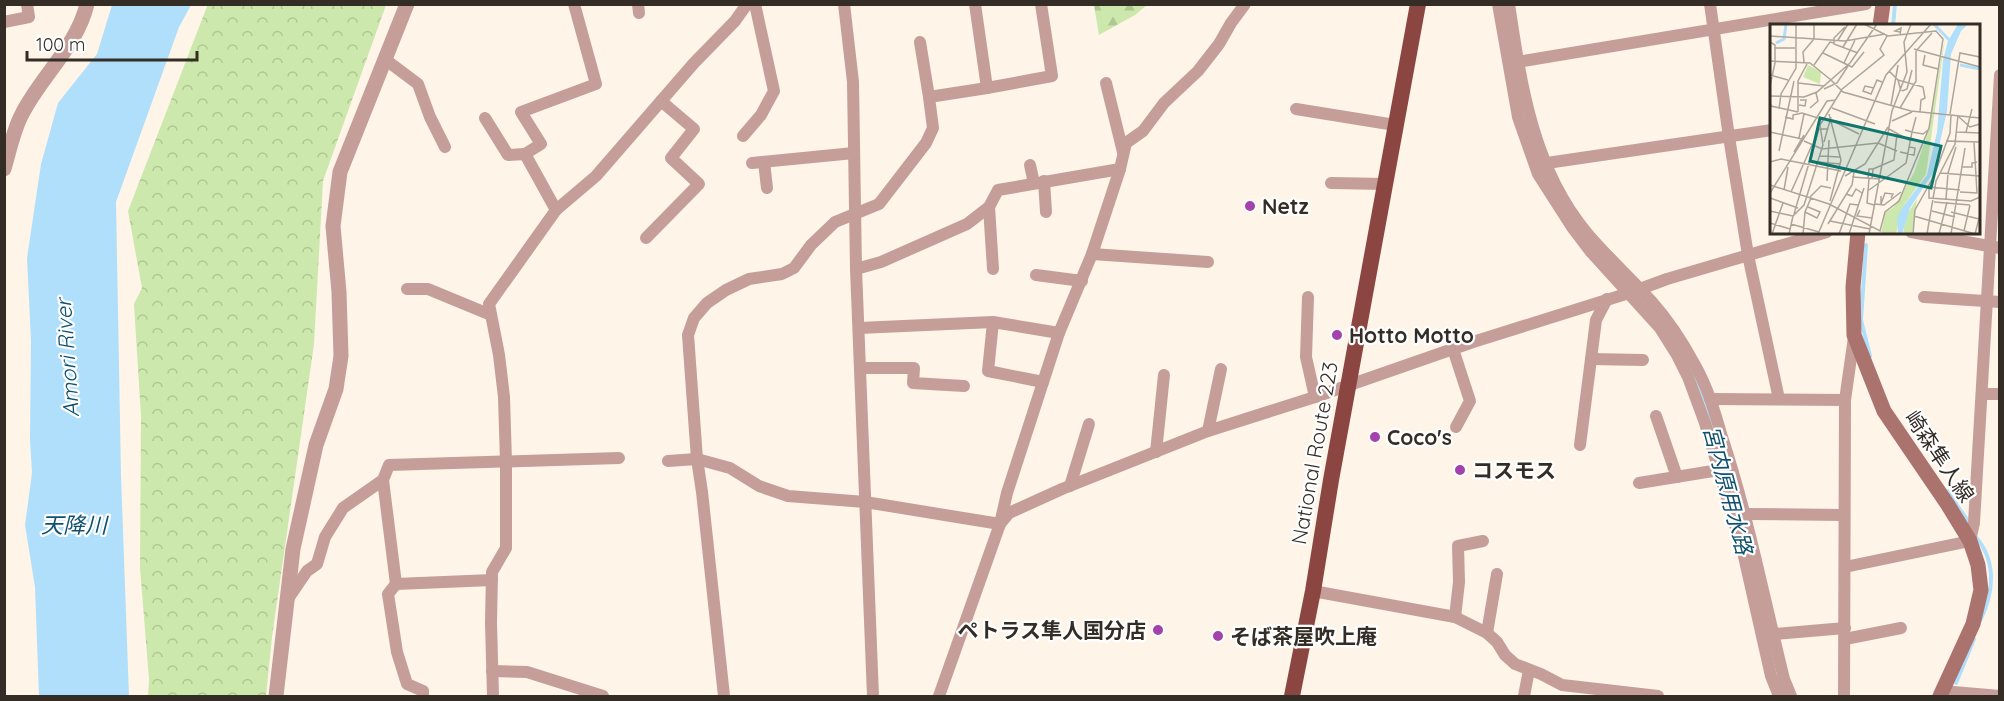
<svg xmlns="http://www.w3.org/2000/svg" width="2004" height="701" viewBox="0 0 2004 701" font-family="Quicksand,'Noto Sans JP',sans-serif">
<style>
.forest{fill:url(#forest-firs)}
.park{fill:url(#park-crowns)}
.water{fill:#b0dffb}
.lines{fill:none;stroke-linecap:round;stroke-linejoin:round}
.stream{stroke:#b0dffb;stroke-width:4}
.canal{stroke:#b0dffb;stroke-width:12}
.minor{stroke:#c59e9a;stroke-width:12}
.tertiary{stroke:#c59e9a;stroke-width:15}
.secondary{stroke:#aa736e;stroke-width:15}
.trunk{stroke:#8c4642;stroke-width:16}
.poi-dot{fill:#a242aa;stroke:#fff;stroke-width:2}
.labels{text-anchor:middle;dominant-baseline:central;stroke-width:4.5;stroke-linejoin:round;paint-order:stroke}
.poi-label{font-size:21px;font-weight:bold;fill:#332d26;stroke:#fff;text-anchor:start}
.street-label{font-size:21px;fill:#332d26;stroke:#fff}
.water-label{font-size:22px;font-style:italic;fill:#0e5170;stroke:#fff}
.inset-river{fill:none;stroke:#b0dffb;stroke-width:3}
.inset-road{fill:none;stroke:#ada49a;stroke-width:1.5}
.view{fill:#0f766e;fill-opacity:0.15;stroke:#0f766e;stroke-width:3}
.inset-edge{fill:none;stroke:#332d26;stroke-width:3}
</style>
<defs>
<pattern id="forest-firs" width="22" height="20" patternUnits="userSpaceOnUse" patternTransform="scale(1.5)"><rect width="22" height="20" fill="#cce8ac"/><path d="M5 1l3.5 6h-7zM16 11l3.5 6h-7z" fill="#b0c794"/></pattern>
<pattern id="park-crowns" width="20" height="18" patternUnits="userSpaceOnUse" patternTransform="scale(1.5)"><rect width="20" height="18" fill="#cce8ac"/><path d="M2 6a3 3 0 1 1 6 0M12 15a3 3 0 1 1 6 0" fill="none" stroke="#b0c794"/></pattern>
</defs>
<rect width="100%" height="100%" fill="#fef4e8"/>
<path class="forest" d="M1094 5V4L1147 5 1135 15 1099 35Z"/>
<path class="park" d="M208 4 386 5 323 181 314 344 272 637 266 696H148L149 679 140 568 141 416 134 304 142 288 128 211Z"/>
<path class="water" d="M112 5H191L179 27 116 202 121 476 129 696H39L35 587 25 525 32 473 30 439 31 341 27 258 41 164 58 103 97 54Z"/>
<g class="lines">
<g class="stream">
<path d="M1893 26 1895 4"/>
<path d="M1866 245 1861 320 1870 356"/>
<path d="M1947 491 1970 524"/>
<path d="M1975 536C1997 561 1994 592 1980 621"/>
<path d="M1956 683 1974 639"/>
</g>
<path class="canal" d="M1689 367 1701 392 1728 481"/>
<g class="minor">
<path d="M638 4 639 13"/>
<path d="M844 4 853 82 856 269 873 696"/>
<path d="M975 4 987 88 1052 76 1041 4"/>
<path d="M1498 4 1518 117 1538 174 1572 227 1591 252 1660 328 1677 355 1688 377 1705 423 1743 552 1771 676 1779 696"/>
<path d="M1509 4C1521 84 1533 169 1587 233 1607 257 1631 278 1652 302 1669 321 1683 343 1695 365 1708 388 1715 413 1722 437 1748 516 1764 598 1784 679L1791 696"/>
<path d="M1710 4 1729 137 1748 255 1779 399"/>
<path d="M4 22 29 17 27 4"/>
<path d="M920 42 929 97"/>
<path d="M386 60 418 84 430 117 445 147"/>
<path d="M1517 62 1866 4"/>
<path d="M1106 83 1123 152"/>
<path d="M1296 109 1395 125"/>
<path d="M485 118 508 155 525 154"/>
<path d="M743 136 761 115 774 91 755 4"/>
<path d="M764 162 767 188"/>
<path d="M752 163 854 153"/>
<path d="M1547 163 1772 130"/>
<path d="M1030 165 1034 183"/>
<path d="M1044 181 1046 212"/>
<path d="M1331 183 1385 184"/>
<path d="M989 207 993 269"/>
<path d="M556 210 525 154 541 144 521 112 596 84 574 4"/>
<path d="M1911 232 2000 248"/>
<path d="M646 238 699 184 671 158 694 129 661 101"/>
<path d="M1092 254 1208 262"/>
<path d="M856 269 881 262 967 224 989 207 998 190 1120 169"/>
<path d="M1036 275 1082 281"/>
<path d="M407 289H428L491 315"/>
<path d="M1308 297 1306 357 1315 397"/>
<path d="M1924 297 2000 302"/>
<path d="M993 322 988 371 1043 382"/>
<path d="M859 328 993 322 1059 333"/>
<path d="M1453 349 1470 401 1456 427"/>
<path d="M1591 359 1643 360"/>
<path d="M860 368H914L913 383 964 386"/>
<path d="M1982 394H2000"/>
<path d="M1710 399 1845 400"/>
<path d="M1656 416 1677 477"/>
<path d="M1208 431 1221 369"/>
<path d="M1580 445 1596 320 1607 299"/>
<path d="M1156 452 1164 375"/>
<path d="M668 461 697 459 730 468 759 486 788 496 865 502 1000 524"/>
<path d="M1639 483 1719 470"/>
<path d="M1070 486 1089 424"/>
<path d="M1745 514 1844 515"/>
<path d="M1000 524 1009 513 1062 489 1208 431 1315 397 1473 342 1629 293 1667 279 1827 232"/>
<path d="M1845 567 1970 541 1974 523 2000 75"/>
<path d="M492 580 396 584 383 480 389 465 619 458"/>
<path d="M396 584 388 594 397 652 407 684 423 691V696"/>
<path d="M1313 591 1455 617 1487 633 1497 642 1505 655 1515 664 1541 674 1562 685 1658 696"/>
<path d="M288 599 307 571 317 564 325 537 343 508 383 480"/>
<path d="M1455 617 1459 582 1458 546 1483 541"/>
<path d="M1487 633 1497 574"/>
<path d="M1774 634 1845 628"/>
<path d="M1845 639 1901 628"/>
<path d="M492 671 527 672 603 696"/>
<path d="M1942 691 2000 696"/>
<path d="M493 696 491 623 492 572 506 548V462L504 397 499 355 489 304 556 210 596 176 694 63 735 21 747 4"/>
<path d="M724 696 702 492 697 459 688 335 694 318 707 303 726 290 749 279 782 274 794 268 811 245 835 222 879 204 926 143 933 128 929 97 987 88"/>
<path d="M939 696 1000 524 1007 493 1059 333 1092 254 1120 169 1126 143 1143 131 1164 103 1198 71 1219 44 1231 23 1245 4"/>
<path d="M1524 696 1529 670"/>
<path d="M1844 696 1845 400 1854 337"/>
</g>
<g class="tertiary">
<path d="M4 169C9 152 13 132 21 116 39 78 77 47 87 4"/>
<path d="M276 696 293 549 316 445 336 389 341 356 339 292 333 226 340 172 407 4"/>
</g>
<g class="secondary">
<path d="M1880 26 1883 4"/>
<path d="M1858 232 1853 287 1854 335 1884 411 1948 505 1970 541 1978 565 1981 590 1973 624 1940 696"/>
</g>
<path class="trunk" d="M1292 696 1313 591 1331 480 1418 4"/>
</g>
<g class="poi-dot">
<circle cx="1250" cy="206" r="6"/>
<circle cx="1337" cy="335" r="6"/>
<circle cx="1375" cy="437" r="6"/>
<circle cx="1460" cy="470" r="6"/>
<circle cx="1158" cy="630" r="6"/>
<circle cx="1218" cy="636" r="6"/>
</g>
<g class="labels">
<g class="poi-label">
<text x="1262" y="206">Netz</text>
<text x="1349" y="335">Hotto Motto</text>
<text x="1387" y="437">Coco's</text>
<text x="1472" y="470">コスモス</text>
<text x="1146" y="630" text-anchor="end">ペトラス隼人国分店</text>
<text x="1230" y="636">そば茶屋吹上庵</text>
</g>
<g class="street-label">
<text transform="translate(1314 453) rotate(-80)">National Route 223</text>
<text transform="translate(1940 456) rotate(56)">崎森隼人線</text>
</g>
<g class="water-label">
<text transform="translate(67 358) rotate(-94)">Amori River</text>
<text transform="translate(1728 490) rotate(75)">宮内原用水路</text>
<text x="74" y="525">天降川</text>
</g>
</g>
<g transform="translate(1770 24)">
<rect width="210" height="210" fill="#fef4e8"/>
<path d="M175 14 156 150 132 184 126 210H111L115 189 124 183 144 149 158 108ZM147 175 142 210H133L136 192Z" fill="#cce8ac"/>
<path d="M38 41 51 48 50 60 33 53Z" fill="#cce8ac"/>
<path d="M188 0H198L191 7 181 30 177 87 163 149 140 184 132 210H128L127 194 132 184 157 151 167 108 173 36 178 17Z" fill="#b0dffb"/>
<path class="inset-river" d="M164 0 182 19M6 19 14 15 16 0M190 41 210 45"/>
<path class="inset-road" d="M75 3 64 14V20L88 29M130 11 131 4 125 7 130 8M0 12 75 17 115 10M68 16 78 0M0 18 5 21V39L0 62M73 23 87 0M5 24H25M144 25 210 43M53 29 82 43 94 28M155 31 153 41 168 45M0 37 40 39 61 56M34 38 33 28 44 15V0M74 39 85 16M44 41 60 18 64 19M119 47 128 56 131 67M0 51 18 56M61 56 73 68 141 87 210 94M128 56 153 63 155 74 151 76 150 88M28 59 54 62M104 64 95 62 93 67 101 70 107 56 112 58M54 65 67 59 78 42M71 66 114 31 110 25 117 12M132 67 137 65 142 46M0 72 34 73 47 68 80 39 107 0M0 78 1 82 28 88M29 81 35 82 36 76H30M121 81 128 41M40 84 48 77 46 69M62 84 105 100M130 84 146 57V27L162 9M9 85 11 70 26 44V0M28 88V57L37 40M59 90 71 136 60 177M180 90 190 29 210 33M15 93 23 95V91L32 89 48 94M189 93 200 103 210 100M63 97 89 110M122 97 142 88M119 105 141 117M135 106 142 108 146 93M0 108 32 115M187 108 210 109M196 108 202 85M29 114 34 90M34 117 52 125 108 119 127 127M176 117 210 118M54 118 61 93M9 127 24 57M24 128 34 111M130 128 144 131 145 124 139 123M50 132 70 133M0 138 11 135 71 147M48 138 71 140M192 143H202V139L207 138M103 145 124 136 127 110M170 149 210 152M75 152 95 140 118 103M82 153 110 155M98 155 99 145H103L102 155M99 155 97 179 104 181M57 157 59 116M0 161 59 180 110 207 115 188 129 177 159 104 173 15 166 7 118 12 94 0M14 166 18 143M99 166 136 139 142 108 153 110 158 106M190 166 159 163V174L201 177 210 173M21 168 42 121M190 168 207 169 204 118M0 169 57 77 66 76M76 170 82 172 86 165 92 169M111 172V180L115 169 123 170 121 174M40 173 51 162 61 164M0 174 28 184M176 175 178 149 186 123M164 178 200 181M105 180 114 181 131 168M90 186 87 192 102 194M0 187 23 192M162 187 185 193M35 188 47 194 50 188 38 183M181 188 209 195M24 190 49 105H58M144 192 205 210M60 197 100 205M0 199 20 205M21 200 49 208M58 200 82 161 84 148M194 207 200 181M2 210 13 179M19 210 23 192 34 181 53 121 50 101 71 67M33 210 35 188 41 174M48 210 116 51 161 0M69 210 80 180 88 181M79 210 94 164M99 210 122 87 137 48 134 18 141 0M143 210 145 186 164 152 180 109 181 91M157 210 166 157 185 120 188 91M169 210 177 178M181 210 195 124M205 210 210 191"/>
<path class="view" d="M50 94 171 122 161 164 40 137Z"/>
<rect width="210" height="210" class="inset-edge"/>
</g>
<rect width="2004" height="701" fill="none" stroke="#332d26" stroke-width="12"/>
<path d="M27 51v9h170v-9" fill="none" stroke="#332d26" stroke-width="3"/>
<text x="36" y="51" font-size="18" fill="#332d26" stroke="#ffffff" stroke-width="4.5" paint-order="stroke">100 m</text>
</svg>
